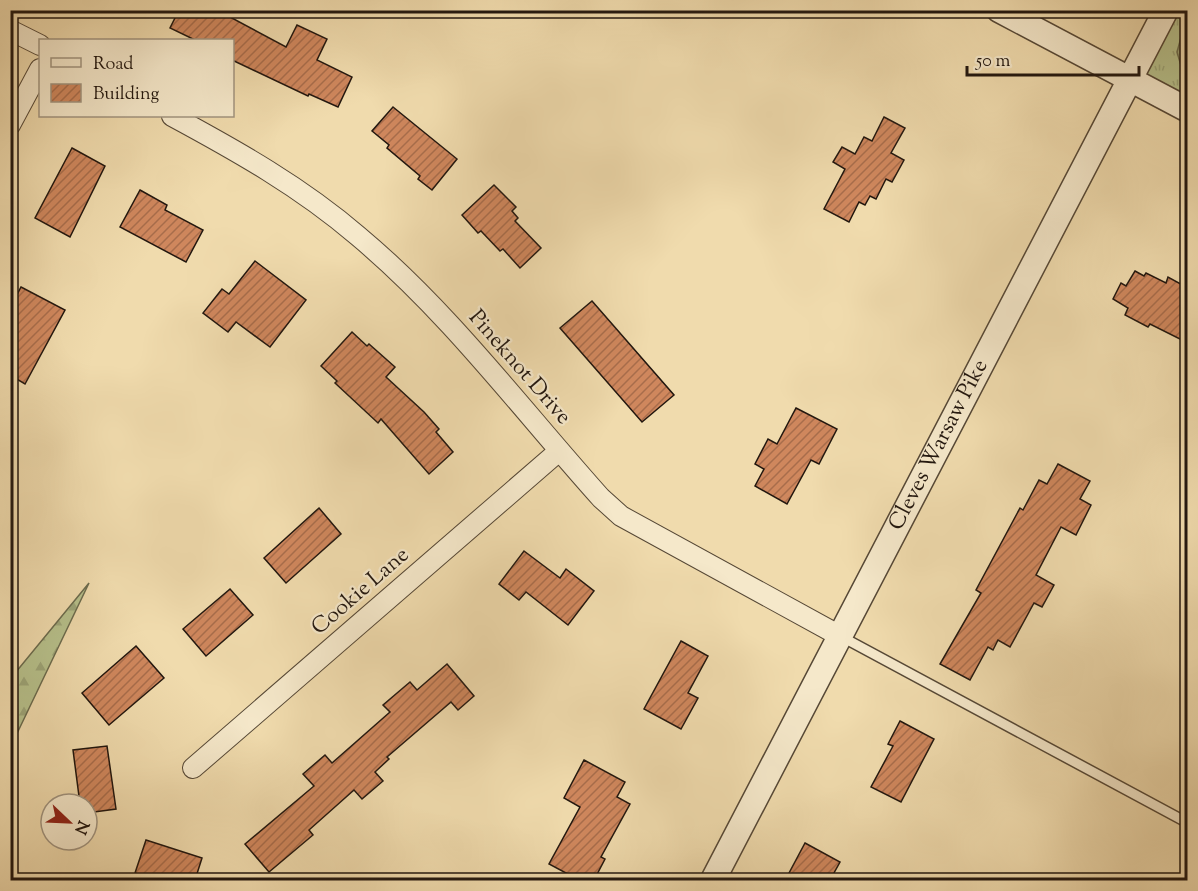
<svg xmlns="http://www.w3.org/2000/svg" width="1198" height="891" viewBox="0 0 1198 891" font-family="'Sorts Mill Goudy',serif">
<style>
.grass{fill:url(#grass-tufts);stroke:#6c6c4e;stroke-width:1.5}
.forest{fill:url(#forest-firs);stroke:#6c6c4e;stroke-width:1.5}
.building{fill:url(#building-hatch);stroke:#22170f;stroke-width:1.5}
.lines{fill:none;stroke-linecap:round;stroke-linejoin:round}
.service-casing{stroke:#564836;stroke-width:12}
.minor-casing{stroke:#564836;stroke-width:22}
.tertiary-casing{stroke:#564836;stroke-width:27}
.service{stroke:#f5e8ca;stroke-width:9}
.minor{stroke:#f5e8ca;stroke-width:20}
.tertiary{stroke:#f5e8ca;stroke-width:24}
.labels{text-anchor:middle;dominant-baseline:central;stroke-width:4.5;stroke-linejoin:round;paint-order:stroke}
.street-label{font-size:22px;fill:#22170f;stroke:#f5e8ca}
</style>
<defs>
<pattern id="grass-tufts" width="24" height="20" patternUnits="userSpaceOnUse" patternTransform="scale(1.5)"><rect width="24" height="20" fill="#b7c18c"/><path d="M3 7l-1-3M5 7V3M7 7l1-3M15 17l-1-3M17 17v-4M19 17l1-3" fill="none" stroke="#9da578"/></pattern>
<pattern id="forest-firs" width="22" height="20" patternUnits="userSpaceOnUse" patternTransform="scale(1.5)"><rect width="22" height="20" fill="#b7c18c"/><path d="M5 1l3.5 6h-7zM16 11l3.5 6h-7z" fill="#9da578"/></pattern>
<pattern id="building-hatch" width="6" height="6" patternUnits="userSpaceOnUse" patternTransform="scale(1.5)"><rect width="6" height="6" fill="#cf875d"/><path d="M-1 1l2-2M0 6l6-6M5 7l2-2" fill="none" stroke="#a86d4b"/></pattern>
</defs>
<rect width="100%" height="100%" fill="#f0dbad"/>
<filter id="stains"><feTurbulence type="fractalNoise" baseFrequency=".00333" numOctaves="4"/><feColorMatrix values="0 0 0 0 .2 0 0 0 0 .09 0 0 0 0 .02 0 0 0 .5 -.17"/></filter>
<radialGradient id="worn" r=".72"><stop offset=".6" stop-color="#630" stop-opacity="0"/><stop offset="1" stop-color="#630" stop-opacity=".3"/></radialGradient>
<path class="grass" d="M1166 11H1187V110L1130 79Z"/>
<g class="forest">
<path d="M1187 16V86L1177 52Z"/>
<path d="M89 583 11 746V678Z"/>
</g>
<g class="building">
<path d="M179 10H217L286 47 297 25 327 39 317 60 352 77 338 107 309 94 308 96 232 60V40H195L170 28Z"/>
<path d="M393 107 457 159 432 190 418 179 420 176 387 148 389 145 372 131Z"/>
<path d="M884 117 905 128 891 153 904 160 892 182 886 179 876 199 870 196 865 205 859 202 849 222 824 209 845 169 833 162 842 147 855 154 864 137 872 141Z"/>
<path d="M72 148 105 166 70 237 35 218Z"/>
<path d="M494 185 516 207 512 211 518 218 515 221 541 248 520 268 503 249 500 251 481 231 478 233 462 215Z"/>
<path d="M140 190 167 205 165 210 203 230 186 262 120 227Z"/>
<path d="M255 261 306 300 270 347 236 322 228 332 203 313 222 289 229 294Z"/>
<path d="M1135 271 1144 276 1146 273 1166 283 1168 277 1188 288V343L1150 324 1148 327 1125 315 1128 308 1113 299 1121 283 1126 286Z"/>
<path d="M21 287 65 310 25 384 10 375V308Z"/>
<path d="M592 301 674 395 642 422 560 328Z"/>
<path d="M352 332 367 346 369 344 395 367 386 377 424 412 439 429 436 432 453 452 429 474 381 419 378 423 335 383 337 381 321 366Z"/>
<path d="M796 408 837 429 819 464 811 460 787 504 755 486 764 469 755 464 768 439 777 444Z"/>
<path d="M1058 464 1090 481 1080 499 1091 505 1076 535 1061 527 1036 575 1054 585 1042 607 1034 603 1010 647 998 640 993 650 988 647 970 680 940 664 981 593 976 590 1020 508 1023 510 1039 480 1047 484Z"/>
<path d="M319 508 341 534 286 583 264 558Z"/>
<path d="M524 551 560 578 566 569 594 591 568 625 526 592 519 600 499 584Z"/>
<path d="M230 589 253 615 206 656 183 629Z"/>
<path d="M681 641 708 656 688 693 698 698 681 729 644 709Z"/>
<path d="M136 646 164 678 109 725 82 693Z"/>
<path d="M447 664 474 696 458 710 451 702 387 757 389 759 375 772 383 781 362 799 354 790 309 830 313 835 269 872 245 844 314 786 303 774 325 755 332 763 390 712 383 705 410 682 417 690Z"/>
<path d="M900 721 934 739 901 802 871 787 893 746 888 744Z"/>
<path d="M107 746 116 809 87 813V804H80L73 750Z"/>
<path d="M584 760 625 782 617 797 630 804 601 857 605 859 594 880H579L549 864 580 807 564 798Z"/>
<path d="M146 840 202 858 195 880H157L135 873Z"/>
<path d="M805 843 840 862 830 880H798L788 875Z"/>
</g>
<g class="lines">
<defs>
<path id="service" d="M842 637 1188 823"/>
<g id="minor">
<path d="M10 30 40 45"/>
<path d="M172 116C237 151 301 187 358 236 449 312 522 410 601 498L621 516 840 636"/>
<path d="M10 125 40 69"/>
<path d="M193 768 559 451"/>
</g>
<g id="tertiary">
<path d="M999 10 1188 110"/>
<path id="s1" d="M713 880 1166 10"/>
</g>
</defs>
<use href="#service" class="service-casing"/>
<use href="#minor" class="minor-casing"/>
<use href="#tertiary" class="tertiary-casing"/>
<use href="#service" class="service"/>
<use href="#minor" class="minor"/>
<use href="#tertiary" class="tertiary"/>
</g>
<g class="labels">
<g class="street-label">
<text transform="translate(519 368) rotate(49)">Pineknot Drive</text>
<text stroke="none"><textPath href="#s1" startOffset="490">Cleves Warsaw Pike</textPath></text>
<text transform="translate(361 592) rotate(-41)">Cookie Lane</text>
</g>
</g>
<rect width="1198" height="891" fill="none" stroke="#f0dbad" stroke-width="36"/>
<rect x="12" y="12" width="1174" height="867" fill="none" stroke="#22170f" stroke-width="3"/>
<rect x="18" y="18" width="1162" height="855" fill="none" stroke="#22170f" stroke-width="1.5"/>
<rect x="39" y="39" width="195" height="78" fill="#f5e8ca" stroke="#a1947f" stroke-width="1.5"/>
<rect x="51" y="58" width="30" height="9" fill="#f5e8ca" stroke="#a1947f" stroke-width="1.5"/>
<text x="93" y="69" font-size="18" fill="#22170f">Road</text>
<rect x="51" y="84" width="30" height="18" fill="url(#building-hatch)" stroke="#a1947f" stroke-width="1.5"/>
<text x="93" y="99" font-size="18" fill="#22170f">Building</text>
<g transform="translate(69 822) rotate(113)"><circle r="28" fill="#f5e8ca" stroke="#a1947f" stroke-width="1.5"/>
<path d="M0-4.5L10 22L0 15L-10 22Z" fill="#8f2418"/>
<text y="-9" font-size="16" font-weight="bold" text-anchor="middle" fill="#22170f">N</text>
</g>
<path d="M967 66v9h172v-9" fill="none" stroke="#22170f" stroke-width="3"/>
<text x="976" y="66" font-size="18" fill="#22170f" stroke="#f5e8ca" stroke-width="4.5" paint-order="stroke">50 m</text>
<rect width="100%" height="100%" filter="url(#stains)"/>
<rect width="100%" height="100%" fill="url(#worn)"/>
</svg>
